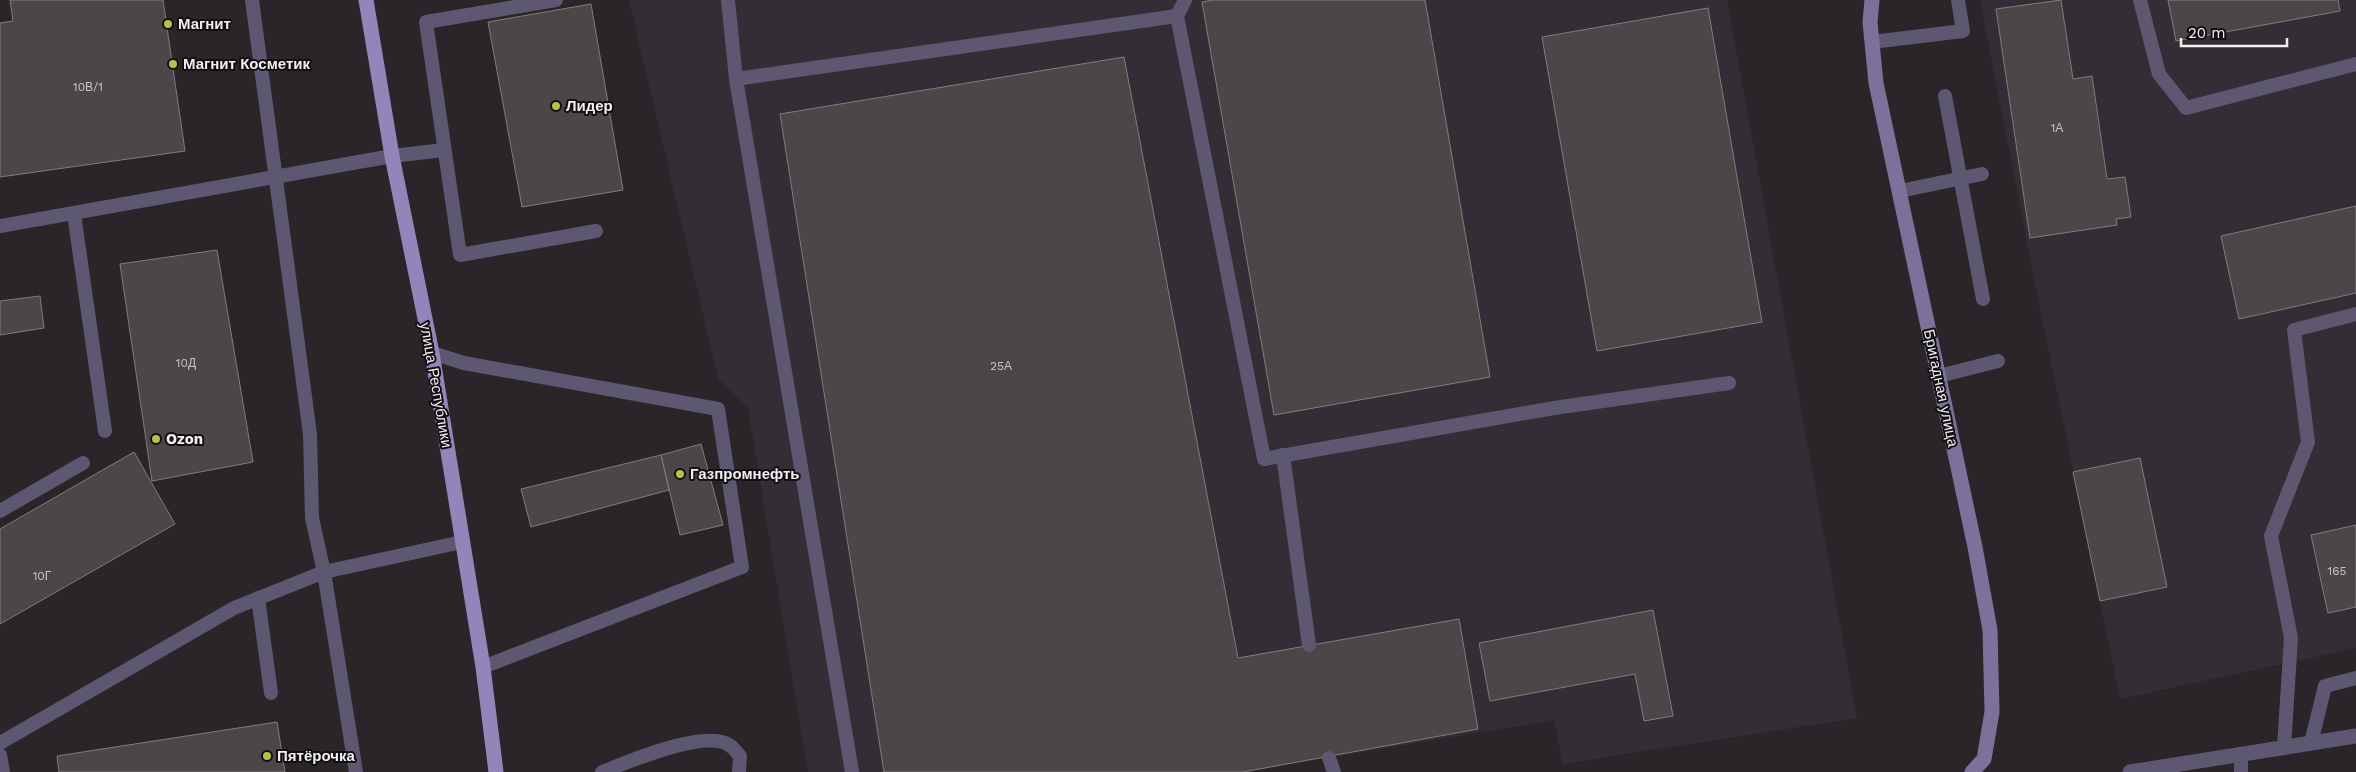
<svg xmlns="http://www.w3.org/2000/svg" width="2356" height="772" viewBox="0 0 2356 772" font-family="'Work Sans',sans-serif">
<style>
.built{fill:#352d35}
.building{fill:#4c4648;stroke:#827c7e}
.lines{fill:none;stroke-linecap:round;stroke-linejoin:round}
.lane{stroke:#5d5771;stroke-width:14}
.street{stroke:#5d5771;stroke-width:15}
.secondary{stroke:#7b719a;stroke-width:15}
.primary{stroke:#9385ba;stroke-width:15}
.poi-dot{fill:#b6c148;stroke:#110f11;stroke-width:2}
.labels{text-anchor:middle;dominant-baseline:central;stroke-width:4;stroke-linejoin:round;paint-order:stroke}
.number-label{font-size:12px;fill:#c8c5c8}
.poi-label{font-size:15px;font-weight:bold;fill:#f2eff2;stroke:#110f11;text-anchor:start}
.street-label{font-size:15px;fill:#f2eff2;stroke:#110f11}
</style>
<rect width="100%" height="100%" fill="#292529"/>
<g class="built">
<path d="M629 0H1727L1857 718 1563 764 1554 720 1243 772H808L748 409 718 378Z"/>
<path d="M1980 0H2356V648L2120 699 2038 299Z"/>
</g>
<g class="building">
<path d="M10 0H163L185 151 0 177V23L13 21Z"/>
<path d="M1213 0H1425L1490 377 1274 415 1202 2Z"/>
<path d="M2061 0 2073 79 2092 76 2107 179 2125 177 2131 217 2116 219 2117 225 2030 238 1996 9Z"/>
<path d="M2168 0H2338L2340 11 2176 41Z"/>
<path d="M591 4 623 190 522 207 488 22Z"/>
<path d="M1708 8 1762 322 1597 351 1542 37Z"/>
<path d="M1124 57 1238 658 1459 619 1478 729 1243 772H884L780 114Z"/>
<path d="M2356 206V293L2239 319 2221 236Z"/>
<path d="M217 250 253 462 152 481 120 264Z"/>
<path d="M40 296 44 328 0 335V301Z"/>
<path d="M701 444 723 525 680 535 661 455Z"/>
<path d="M134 452 175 524 0 624V529Z"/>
<path d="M661 455 669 490 531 527 521 489Z"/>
<path d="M2140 458 2167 587 2100 601 2073 472Z"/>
<path d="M2356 525V607L2328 613 2311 535Z"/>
<path d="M1653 610 1673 716 1644 721 1635 674 1490 701 1479 643Z"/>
<path d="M277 722 285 772H59L57 756Z"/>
</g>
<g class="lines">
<g class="lane">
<path d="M252 0 310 434 312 518 324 572 356 772"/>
<path d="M556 0 426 22 460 255 596 231"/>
<path d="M728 0 736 79 852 772"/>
<path d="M1185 0 1177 16 1264 459 1554 408 1729 383"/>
<path d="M2140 0 2159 74 2186 108 2356 64"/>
<path d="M1872 42 1963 31 1958 0"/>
<path d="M736 79 1177 16"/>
<path d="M1945 96 1983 299"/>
<path d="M1900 191 1982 174"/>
<path d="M74 214 105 431"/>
<path d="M0 226 392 156 444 150"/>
<path d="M432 353 464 363 718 409 742 567 483 667"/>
<path d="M1939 376 1998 361"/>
<path d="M1283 455 1309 645"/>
<path d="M0 511 83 463"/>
<path d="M258 598 271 693"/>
<path d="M0 743 234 608 324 572 462 542"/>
<path d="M2311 743 2325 686 2356 678"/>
<path d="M2284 747 2291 638 2271 536 2308 442 2294 330 2356 314"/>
<path d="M2241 754V772"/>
<path d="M0 755 3 772"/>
<path d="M1329 758 1334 772"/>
<path d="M602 772C628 762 704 729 729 745 733 747 737 753 740 756L739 772"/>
</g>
<path class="street" d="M2130 772 2356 736"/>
<path class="secondary" d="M1872 0 1870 22 1876 83 1975 547 1990 630 1992 712 1984 759 1972 772"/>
<path class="primary" d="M366 0 392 156 432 353 483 667 496 772"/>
</g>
<g class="poi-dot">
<circle cx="168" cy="24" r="5"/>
<circle cx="173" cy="64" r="5"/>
<circle cx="556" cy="106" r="5"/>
<circle cx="156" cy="439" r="5"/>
<circle cx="680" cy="474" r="5"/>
<circle cx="267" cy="756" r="5"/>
</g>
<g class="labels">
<g class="number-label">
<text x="88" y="87">10В/1</text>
<text x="2057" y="128">1А</text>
<text x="186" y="363">10Д</text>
<text x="1001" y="366">25А</text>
<text x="2337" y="571">165</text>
<text x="42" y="576">10Г</text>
</g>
<g class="poi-label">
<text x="178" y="24">Магнит</text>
<text x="183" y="64">Магнит Косметик</text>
<text x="566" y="106">Лидер</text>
<text x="166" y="439">Ozon</text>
<text x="690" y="474">Газпромнефть</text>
<text x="277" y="756">Пятёрочка</text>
</g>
<g class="street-label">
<text transform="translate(436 385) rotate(80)">улица Республики</text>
<text transform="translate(1941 388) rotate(78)">Бригадная улица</text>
</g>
</g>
<path d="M2181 38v8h106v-8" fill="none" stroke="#f2eff2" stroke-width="2.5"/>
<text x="2188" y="38" font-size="15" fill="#f2eff2" stroke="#110f11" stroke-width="4" paint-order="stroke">20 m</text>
</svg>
